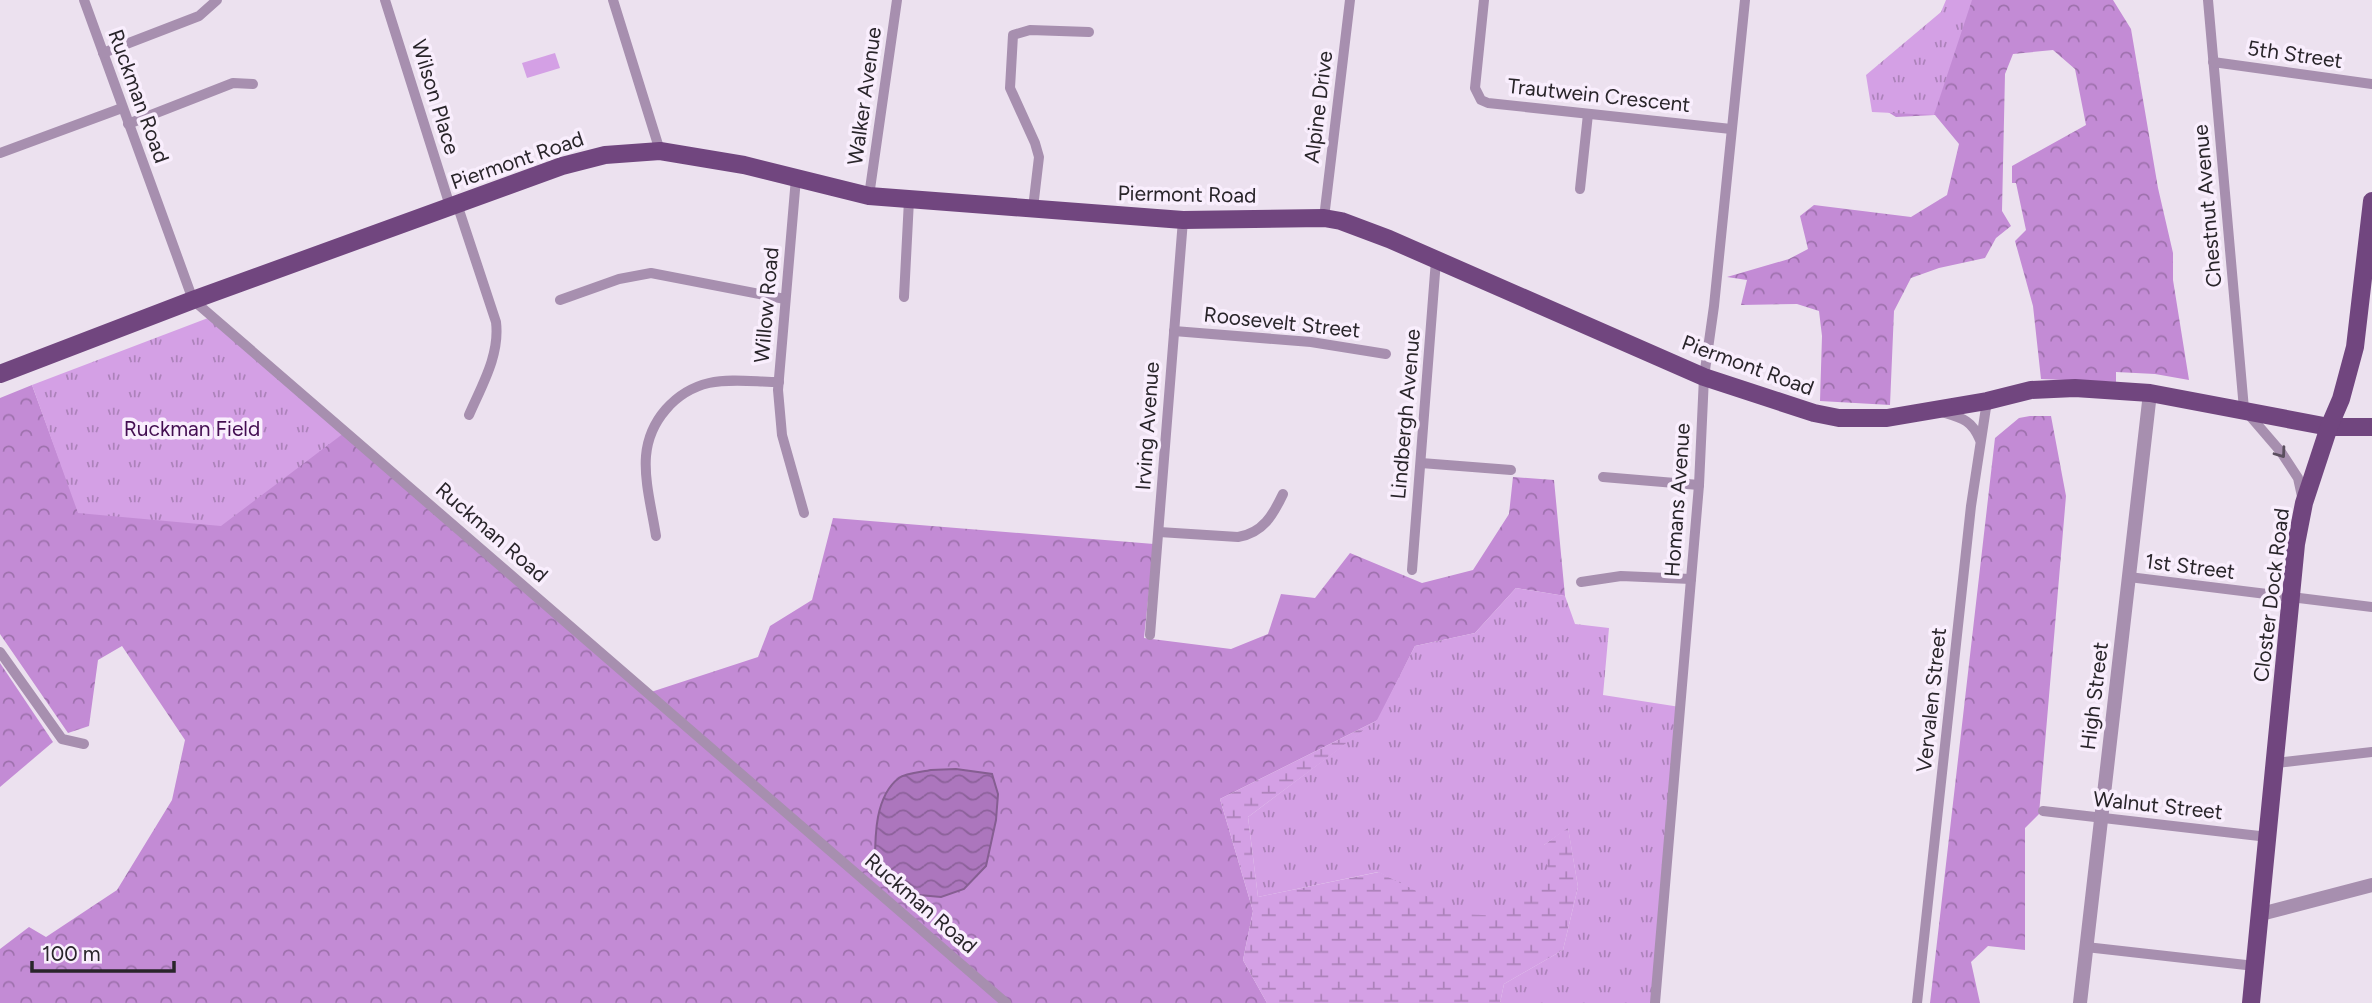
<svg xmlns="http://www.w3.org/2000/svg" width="2372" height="1003" viewBox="0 0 2372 1003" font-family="Figtree,sans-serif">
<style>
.green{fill:#d4a0e5}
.forest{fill:url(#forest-crowns)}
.wetland{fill:url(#wetland-marsh)}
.park{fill:url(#park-tufts)}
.water{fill:url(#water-waves);stroke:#855e91;stroke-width:2}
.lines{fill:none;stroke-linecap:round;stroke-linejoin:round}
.minor{stroke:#a78faf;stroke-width:10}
.tertiary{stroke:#a78faf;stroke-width:14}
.primary{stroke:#71467f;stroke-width:18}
.oneway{stroke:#5b4f5f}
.labels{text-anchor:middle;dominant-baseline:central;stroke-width:7;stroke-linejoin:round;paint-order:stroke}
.street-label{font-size:21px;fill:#29252a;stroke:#f9eefd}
.park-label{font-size:21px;fill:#430e51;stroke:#f9eefd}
</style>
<defs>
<pattern id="forest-crowns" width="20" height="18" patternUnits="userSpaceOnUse" patternTransform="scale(1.75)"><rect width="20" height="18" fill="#c38bd5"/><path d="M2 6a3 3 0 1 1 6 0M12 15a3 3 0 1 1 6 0" fill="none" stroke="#9e71ad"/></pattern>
<pattern id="wetland-marsh" width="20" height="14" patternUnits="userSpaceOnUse" patternTransform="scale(1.75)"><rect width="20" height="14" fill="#d4a0e5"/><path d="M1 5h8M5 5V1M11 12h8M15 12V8" fill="none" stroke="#ac82ba"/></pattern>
<pattern id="park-tufts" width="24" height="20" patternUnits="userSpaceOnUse" patternTransform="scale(1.75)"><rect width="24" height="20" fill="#d4a0e5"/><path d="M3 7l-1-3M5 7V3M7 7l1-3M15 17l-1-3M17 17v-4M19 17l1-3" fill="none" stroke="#ac82ba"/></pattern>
<pattern id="water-waves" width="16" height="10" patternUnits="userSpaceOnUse" patternTransform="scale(1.75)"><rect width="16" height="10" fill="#ac76bd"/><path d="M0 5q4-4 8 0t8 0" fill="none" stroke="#8c619a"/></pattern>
</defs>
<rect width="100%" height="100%" fill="#ece1ef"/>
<path class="green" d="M555 53 560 68 527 78 522 63Z"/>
<g class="forest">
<path d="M1952 0H2113L2131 29 2158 188 2173 253V280L2189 380 2155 374 2116 372V382L2041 379 2033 306 2015 241 2026 230 2016 183H2012V166L2086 125 2075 69 2053 50 2013 54 2005 74 2002 211 2011 226 1996 238 1985 258 1939 268 1911 278 1894 311 1890 405 1820 401 1822 336 1819 311 1797 304 1741 305 1747 280 1727 277 1789 259 1808 249 1800 216 1814 205 1911 217 1947 195 1959 144 1935 115 1896 117 1880 107Z"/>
<path d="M32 385 79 513 344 433 651 692 758 657 770 626 812 600 833 518 1154 544 1144 638 1231 649 1268 634 1281 594 1315 598 1350 553 1422 583 1473 570 1509 514 1513 477 1554 480 1565 596 1516 588 1475 633 1415 646 1378 720 1220 799 1253 911 1243 960 1267 1003H0V949L29 927 46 937 117 890 172 800 185 740 122 646 98 660 89 726 68 733 0 634V398Z"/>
<path d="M2030 416H2051L2066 496 2039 814 2025 828V950L1988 946 1971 962 1980 1003H1930L1995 438 2019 418Z"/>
<path d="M0 663 53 742 0 787Z"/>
</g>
<path class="wetland" d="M1378 720 1248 817 1258 897 1379 872 1463 913 1544 845 1568 827 1578 887 1563 950 1504 984 1500 1003H1267L1243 960 1253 911 1220 799Z"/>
<g class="park">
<path d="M1946 0H1972L1934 115 1872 112 1866 75 1941 12Z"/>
<path d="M208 318 344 433 221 526 78 513 32 385Z"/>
<path d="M1516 588 1565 596 1575 624 1609 628 1603 695 1680 707 1655 1003H1500L1504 984 1563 950 1578 887 1568 828 1544 845 1549 876 1502 916 1463 914 1378 872 1258 897 1248 817 1377 720 1415 646 1475 633Z"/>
</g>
<path class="water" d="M931 770 956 769 992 774 998 794 996 820 986 866 964 889 941 897 919 895 894 884 875 862C875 836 875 796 899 778 906 773 922 772 931 770Z"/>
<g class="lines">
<g class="minor">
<path d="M84 0 193 300 1006 1003"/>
<path d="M385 0 450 206"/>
<path d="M613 0 660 151"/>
<path d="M1484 0 1475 88 1481 100 1488 103 1731 129"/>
<path d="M2208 0 2244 409 2281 452 2298 478 2303 501"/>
<path d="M103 53 199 16 217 0"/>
<path d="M2213 62 2372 84"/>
<path d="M128 124 233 83 253 84"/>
<path d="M0 153 122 108"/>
<path d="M796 178 778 390 782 435 804 513"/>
<path d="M1580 189 1588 114"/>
<path d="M869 196 897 0"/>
<path d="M457 204 496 322C500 355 482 385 469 415"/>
<path d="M1033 208 1039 157 1035 143 1010 88 1013 35 1030 30 1089 32"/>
<path d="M1324 218 1350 0"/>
<path d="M904 297 909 200"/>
<path d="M560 300 619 279 651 273 785 299"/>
<path d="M1174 331 1311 342 1386 354"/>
<path d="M1942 412C1962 418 1972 420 1980 440"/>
<path d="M1421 463 1511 470"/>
<path d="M1603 477 1699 485"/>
<path d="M1159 532 1238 537C1263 533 1273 515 1283 494"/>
<path d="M656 536C652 510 644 481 646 456 649 421 675 391 709 383 731 378 756 382 779 382"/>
<path d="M1412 570 1436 260"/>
<path d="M2129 577 2372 607"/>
<path d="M1581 582 1621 576 1691 579"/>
<path d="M1150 635 1183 220"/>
<path d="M0 652 62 739 84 744"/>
<path d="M2276 763 2372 752"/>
<path d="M2043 811 2268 837"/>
<path d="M2086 947 2255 966"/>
<path d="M1655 1003 1699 485 1704 377 1714 306 1745 0"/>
<path d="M1917 1003 1971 506 1987 401"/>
</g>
<g class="tertiary">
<path d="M2261 914 2372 885"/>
<path d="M2080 1003 2150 393"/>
</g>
<g class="primary">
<path d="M0 374 193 300 562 166 605 155 660 151 744 165 869 196 1183 220 1324 218 1341 221 1389 239 1704 377 1814 413 1839 418H1887L1987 401 2031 390 2075 388 2150 393 2329 427H2372"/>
<path d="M2251 1003 2296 544 2304 503 2329 427 2341 399 2355 347 2372 201"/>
</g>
</g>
<defs><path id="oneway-chevron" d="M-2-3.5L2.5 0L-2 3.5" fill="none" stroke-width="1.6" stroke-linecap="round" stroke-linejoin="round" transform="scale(1.75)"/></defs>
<use class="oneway" href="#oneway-chevron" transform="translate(2281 453) rotate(54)"/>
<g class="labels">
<g class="street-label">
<text transform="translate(2295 54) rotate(8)">5th Street</text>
<text transform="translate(1599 95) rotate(6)">Trautwein Crescent</text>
<text transform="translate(139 96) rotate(70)">Ruckman Road</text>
<text transform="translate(864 96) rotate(-82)">Walker Avenue</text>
<text transform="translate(436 97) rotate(73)">Wilson Place</text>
<text transform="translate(1318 107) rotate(-83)">Alpine Drive</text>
<text transform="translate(517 160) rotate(-19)">Piermont Road</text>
<text transform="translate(1187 194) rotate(1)">Piermont Road</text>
<text transform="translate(2207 206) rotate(-95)">Chestnut Avenue</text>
<text transform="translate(766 305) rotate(-85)">Willow Road</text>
<text transform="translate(1282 322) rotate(6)">Roosevelt Street</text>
<text transform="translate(1748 365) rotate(20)">Piermont Road</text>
<text transform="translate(1405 414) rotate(-85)">Lindbergh Avenue</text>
<text transform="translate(1147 426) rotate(-86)">Irving Avenue</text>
<text transform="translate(1677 500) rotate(-86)">Homans Avenue</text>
<text transform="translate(492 532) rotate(41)">Ruckman Road</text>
<text transform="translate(2190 566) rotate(7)">1st Street</text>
<text transform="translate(2271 595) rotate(-83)">Closter Dock Road</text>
<text transform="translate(2094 696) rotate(-83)">High Street</text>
<text transform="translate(1931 700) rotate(-84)">Vervalen Street</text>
<text transform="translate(2158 805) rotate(6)">Walnut Street</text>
<text transform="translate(921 903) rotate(41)">Ruckman Road</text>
</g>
<g class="park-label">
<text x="192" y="428">Ruckman Field</text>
</g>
</g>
<path d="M32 961v10h142v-10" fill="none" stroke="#29252a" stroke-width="3.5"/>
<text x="42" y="961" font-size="21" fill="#29252a" stroke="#f9eefd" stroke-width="5" paint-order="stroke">100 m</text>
</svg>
